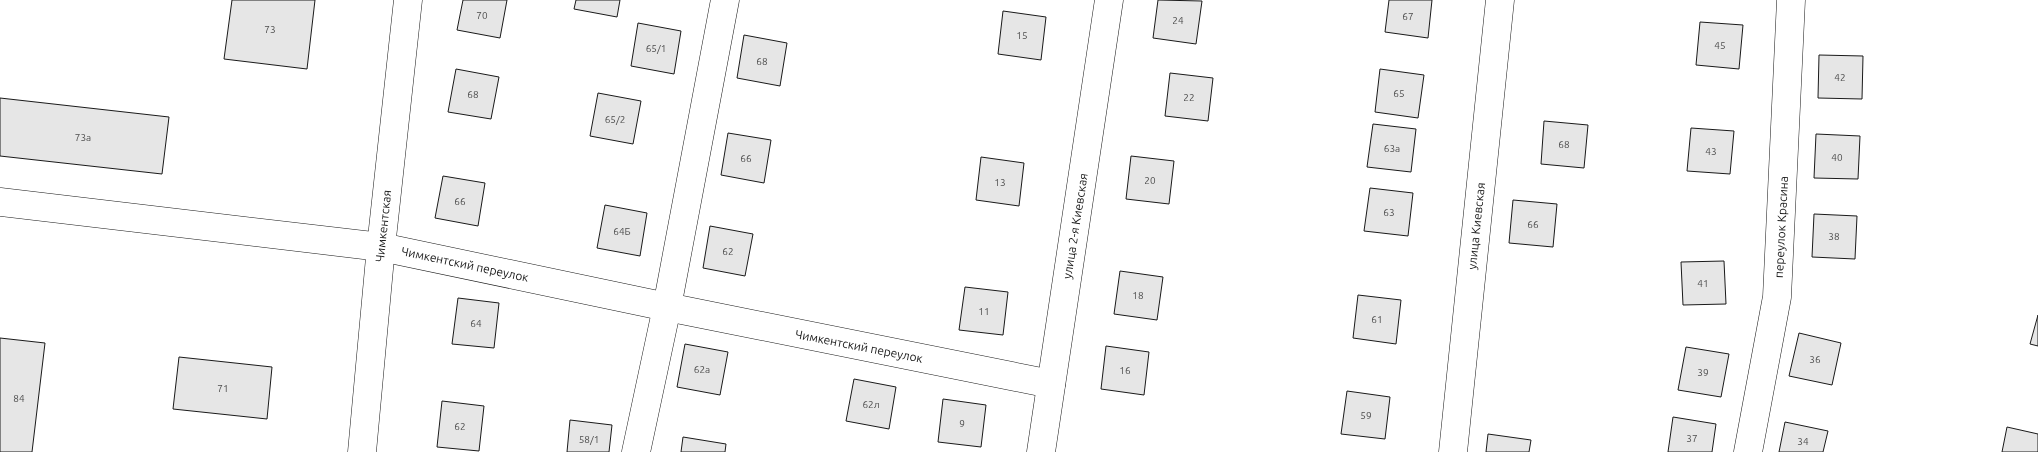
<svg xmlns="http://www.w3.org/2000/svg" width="2038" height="452" viewBox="0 0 2038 452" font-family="Ubuntu,sans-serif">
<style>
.building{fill:#e6e6e6;stroke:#1a1a1a}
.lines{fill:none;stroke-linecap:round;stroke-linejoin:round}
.minor-casing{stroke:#1a1a1a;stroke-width:29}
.minor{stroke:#fff;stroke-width:28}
.labels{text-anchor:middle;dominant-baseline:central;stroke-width:4;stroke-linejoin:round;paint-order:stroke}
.number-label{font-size:10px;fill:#4d4d4d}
.street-label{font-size:12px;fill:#1a1a1a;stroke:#fff}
</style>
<rect width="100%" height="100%" fill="#fff"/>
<g class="building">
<path d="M232 0H315L307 69 224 59Z"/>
<path d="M463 0H507L500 38 457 30Z"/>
<path d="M576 0H620L617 17 574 9Z"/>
<path d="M1158 0 1202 1 1196 44 1153 38Z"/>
<path d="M1389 0H1432L1428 38 1385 32Z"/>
<path d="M1003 11 1046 17 1041 60 998 54Z"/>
<path d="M1700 22 1743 25 1739 69 1696 65Z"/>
<path d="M638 23 681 31 674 74 631 66Z"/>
<path d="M744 35 787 43 780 86 737 78Z"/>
<path d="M1819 55 1863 56 1862 99 1818 98Z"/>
<path d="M456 69 499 77 491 119 448 112Z"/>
<path d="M1380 69 1424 75 1418 118 1375 112Z"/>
<path d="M1170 73 1213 78 1208 121 1165 116Z"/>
<path d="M598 93 641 101 633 144 590 136Z"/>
<path d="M0 98 169 117 162 174 0 156Z"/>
<path d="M1544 121 1588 125 1584 168 1541 164Z"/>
<path d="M1373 124 1416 129 1411 172 1367 167Z"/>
<path d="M1691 128 1734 131 1730 174 1687 171Z"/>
<path d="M728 133 771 140 764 183 721 175Z"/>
<path d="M1816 134 1860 136 1858 179 1814 178Z"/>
<path d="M1131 156 1174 161 1169 204 1126 199Z"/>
<path d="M981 157 1024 163 1019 206 976 200Z"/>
<path d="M443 176 485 183 478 226 435 218Z"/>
<path d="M1370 188 1413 193 1408 236 1364 231Z"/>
<path d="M1513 200 1557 204 1553 247 1509 243Z"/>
<path d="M605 205 647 213 640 256 597 248Z"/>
<path d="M1814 214 1857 216 1855 259 1812 257Z"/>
<path d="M710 226 753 234 745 276 703 268Z"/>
<path d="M1724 261 1726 304 1683 305 1681 262Z"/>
<path d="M1120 271 1163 277 1157 320 1114 314Z"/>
<path d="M965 287 1008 292 1003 335 959 330Z"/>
<path d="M1358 295 1401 300 1396 344 1353 338Z"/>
<path d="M458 298 499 303 494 348 452 344Z"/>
<path d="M2038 315V346L2030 344Z"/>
<path d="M1799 333 1841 343 1832 385 1789 376Z"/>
<path d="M0 338 45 343 32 452H0Z"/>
<path d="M685 344 728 352 720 395 677 387Z"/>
<path d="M1106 346 1149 352 1144 395 1101 389Z"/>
<path d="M1686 347 1729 354 1721 397 1678 390Z"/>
<path d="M179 357 272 367 267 419 173 409Z"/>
<path d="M854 379 896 387 889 429 846 421Z"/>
<path d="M1347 391 1390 397 1385 439 1341 434Z"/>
<path d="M943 399 986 405 981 447 938 442Z"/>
<path d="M442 401 484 406 479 451 437 447Z"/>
<path d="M1673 417 1716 424 1712 452H1668Z"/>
<path d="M570 420 612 425 609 452H567Z"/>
<path d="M1785 422 1828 431 1823 452H1779Z"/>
<path d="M2007 427 2038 434V452H2002Z"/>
<path d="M1488 434 1531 440 1529 452H1486Z"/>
<path d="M683 437 726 444 725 452H681Z"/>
</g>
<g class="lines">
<defs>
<g id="minor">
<path d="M0 202 381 247 667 307 1051 384"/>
<path d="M362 452 381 247 408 0"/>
<path d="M636 452 667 307 725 0"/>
<path d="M1041 452 1109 0"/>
<path d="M1453 452 1500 0"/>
<path d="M1748 452 1777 297 1791 0"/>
</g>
</defs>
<use href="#minor" class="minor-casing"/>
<use href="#minor" class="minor"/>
</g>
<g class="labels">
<g class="number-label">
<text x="482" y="15">70</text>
<text x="1408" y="16">67</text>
<text x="1178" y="20">24</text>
<text x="270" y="29">73</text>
<text x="1022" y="35">15</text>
<text x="1720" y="45">45</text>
<text x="656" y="48">65/1</text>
<text x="762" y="61">68</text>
<text x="1840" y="77">42</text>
<text x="1399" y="93">65</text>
<text x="473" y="94">68</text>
<text x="1189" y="97">22</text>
<text x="615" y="119">65/2</text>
<text x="83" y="137">73а</text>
<text x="1564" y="144">68</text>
<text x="1392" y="148">63а</text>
<text x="1711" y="151">43</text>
<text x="1837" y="157">40</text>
<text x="746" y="158">66</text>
<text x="1150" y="180">20</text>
<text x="1000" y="182">13</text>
<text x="460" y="201">66</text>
<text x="1389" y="212">63</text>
<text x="1533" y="224">66</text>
<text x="622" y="231">64Б</text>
<text x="1834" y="236">38</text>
<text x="728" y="251">62</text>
<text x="1703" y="283">41</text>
<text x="1138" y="295">18</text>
<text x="984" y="311">11</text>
<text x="1377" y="319">61</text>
<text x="476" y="323">64</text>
<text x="1815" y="359">36</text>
<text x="702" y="369">62а</text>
<text x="1125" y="370">16</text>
<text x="1703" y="372">39</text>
<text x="223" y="388">71</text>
<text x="19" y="398">84</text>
<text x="871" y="404">62л</text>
<text x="1366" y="415">59</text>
<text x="962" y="423">9</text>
<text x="460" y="426">62</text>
<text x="1692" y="438">37</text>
<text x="589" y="439">58/1</text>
<text x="1803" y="441">34</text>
</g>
<g class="street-label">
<text transform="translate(383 226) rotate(-84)">Чимкентская</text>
<text transform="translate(1075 226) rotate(-81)">улица 2-я Киевская</text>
<text transform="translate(1476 226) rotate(-84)">улица Киевская</text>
<text transform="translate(1781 227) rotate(-87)">переулок Красина</text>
<text transform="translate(465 264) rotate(12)">Чимкентский переулок</text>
<text transform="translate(859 346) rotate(11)">Чимкентский переулок</text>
</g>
</g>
</svg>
